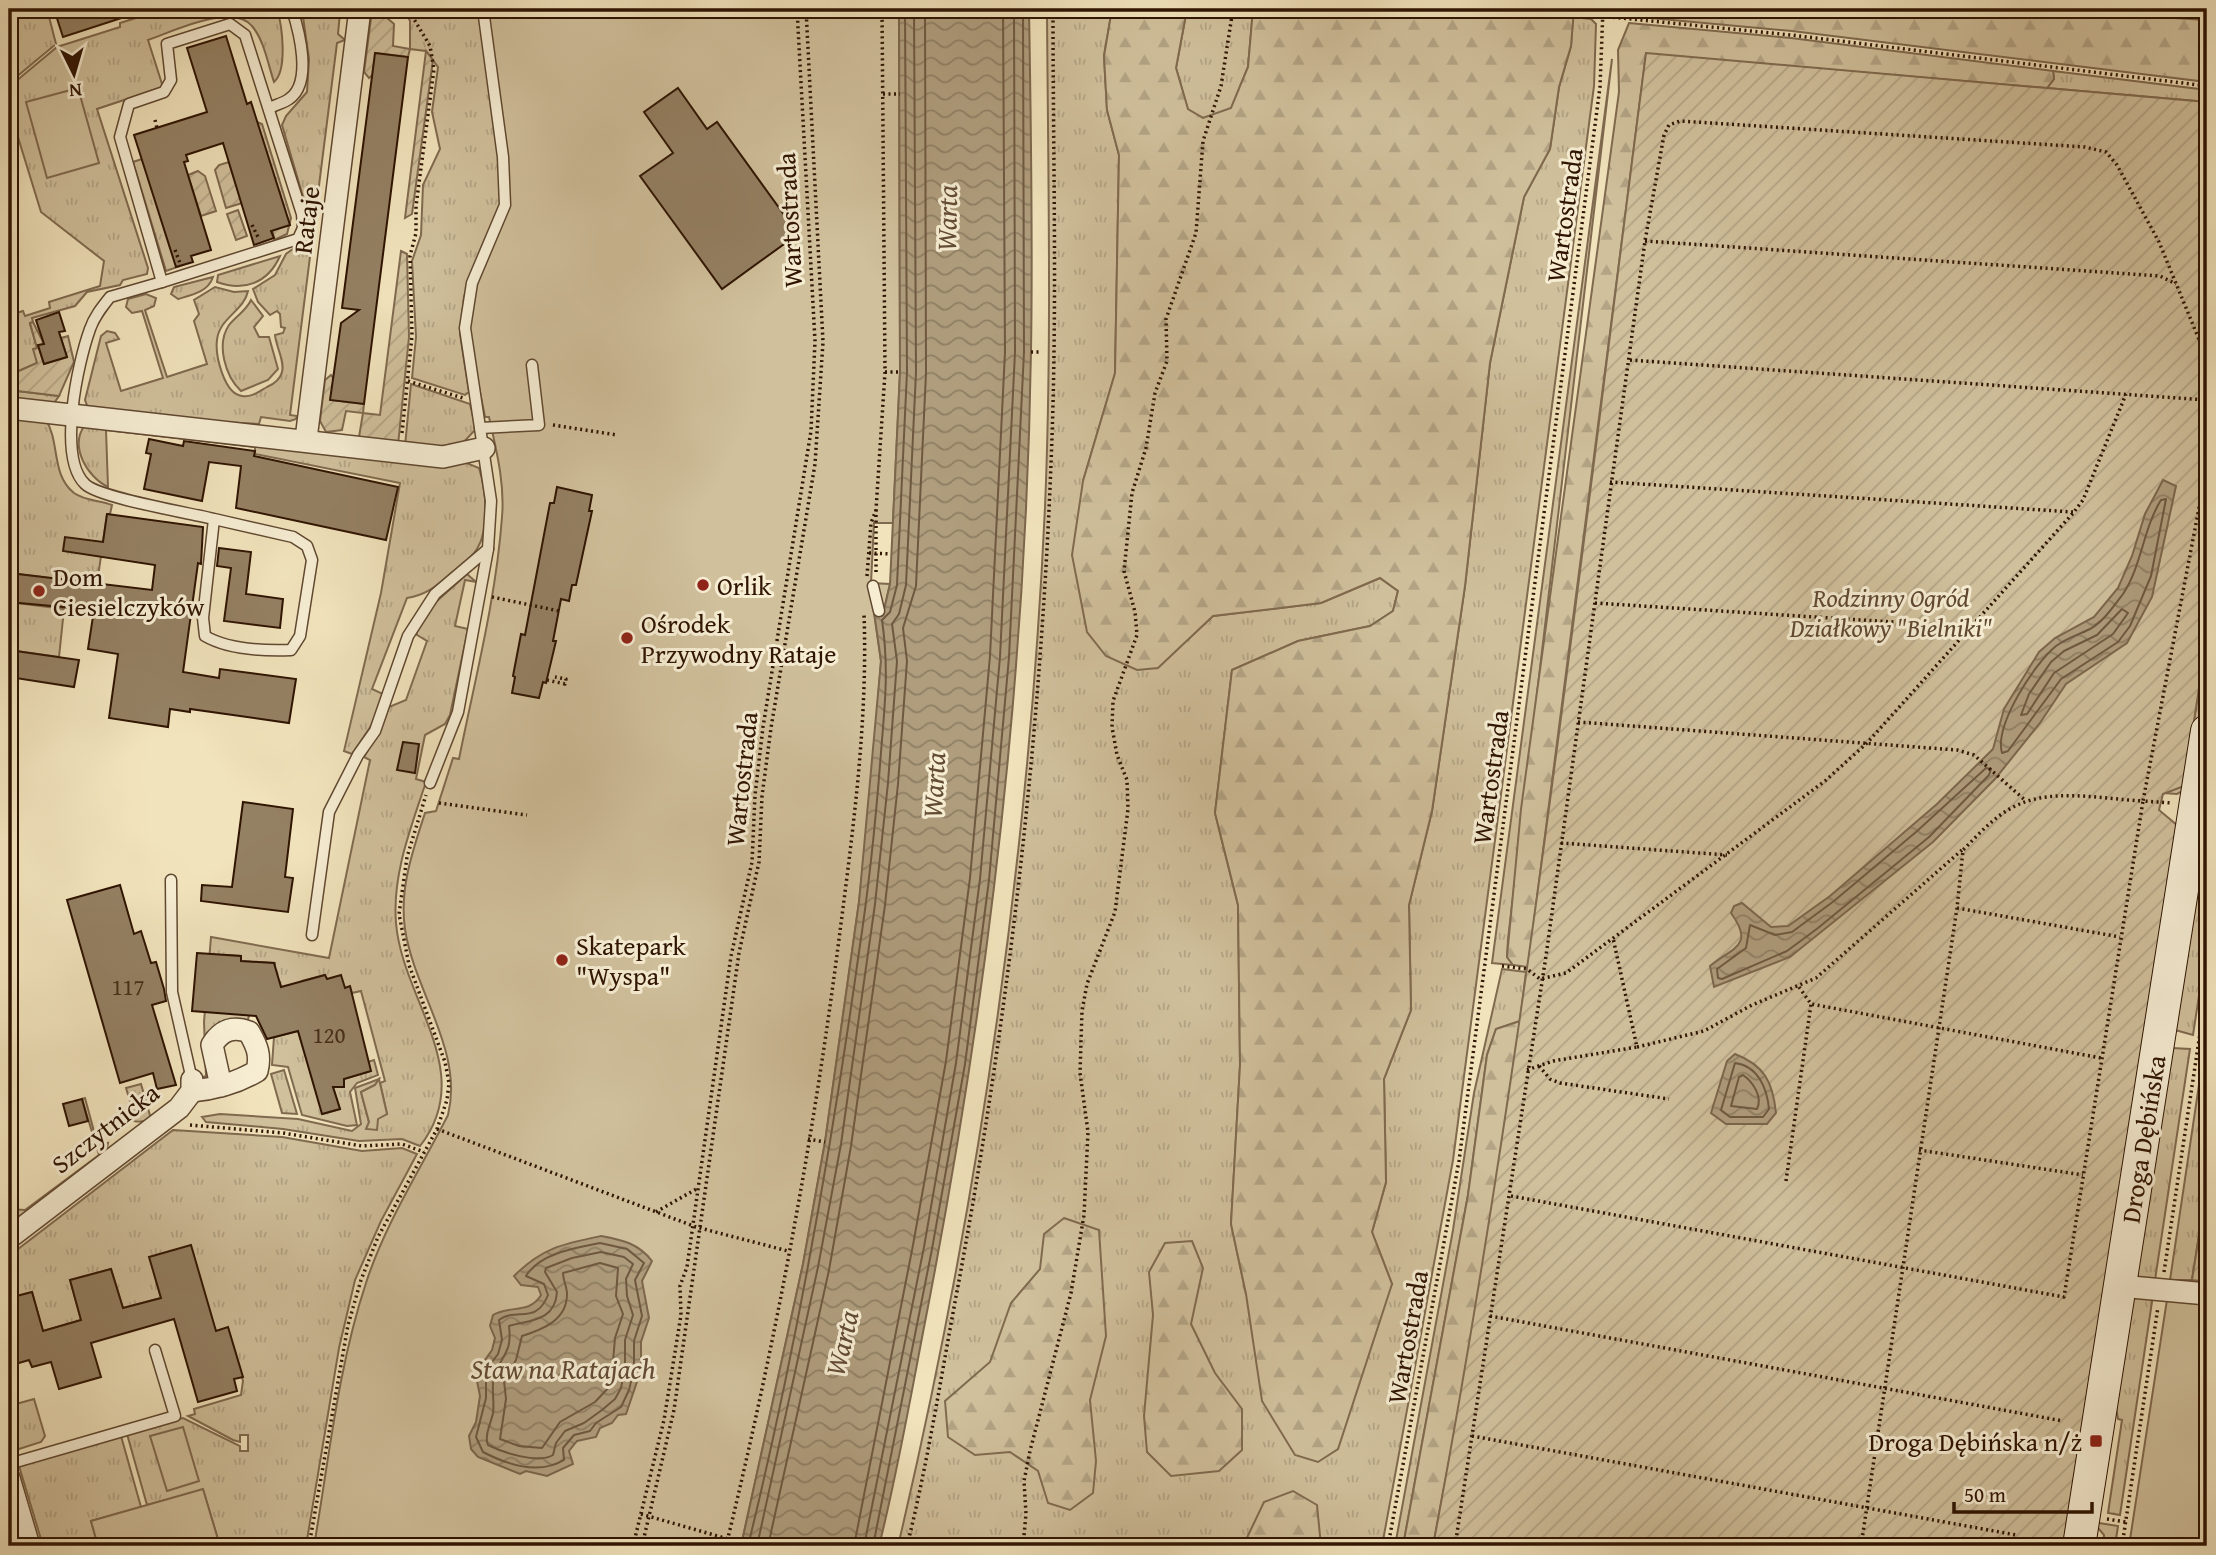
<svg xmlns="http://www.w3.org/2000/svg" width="2216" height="1555" viewBox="0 0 2216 1555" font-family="'Gentium Book Plus',serif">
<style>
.grass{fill:url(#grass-tufts);stroke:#806a4f;stroke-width:2}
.forest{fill:url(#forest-firs);stroke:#806a4f;stroke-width:2}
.park{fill:#d0c09c;stroke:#806a4f;stroke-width:2}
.garden{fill:url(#garden-furrows);stroke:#806a4f;stroke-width:2}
.water{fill:url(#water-waves);stroke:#7c664c;stroke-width:2}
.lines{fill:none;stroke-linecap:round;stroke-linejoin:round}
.shore{stroke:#6f5840;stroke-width:2}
.building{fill:#948063;stroke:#2f1402;stroke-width:2}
.lane-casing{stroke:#604830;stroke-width:13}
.street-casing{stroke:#604830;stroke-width:24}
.secondary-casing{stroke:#2f1402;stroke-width:34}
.path{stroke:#2f1402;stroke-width:3.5;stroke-dasharray:2 3.5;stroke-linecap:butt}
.lane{stroke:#f6edd3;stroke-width:10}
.street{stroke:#f6edd3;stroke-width:21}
.secondary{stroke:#f6edd3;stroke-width:32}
.poi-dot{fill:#8f2418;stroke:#f6edd3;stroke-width:2.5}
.labels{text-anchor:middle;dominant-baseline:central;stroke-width:6;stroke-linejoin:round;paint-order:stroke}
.number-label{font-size:23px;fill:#482f1a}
.street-label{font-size:26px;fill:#2f1402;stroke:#f6edd3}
.poi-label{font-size:26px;fill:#2f1402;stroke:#f6edd3;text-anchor:start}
.park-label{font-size:26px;font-style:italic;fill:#5f4830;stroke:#f6edd3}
.water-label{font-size:28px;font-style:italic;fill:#624b33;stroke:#f6edd3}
</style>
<defs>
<pattern id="grass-tufts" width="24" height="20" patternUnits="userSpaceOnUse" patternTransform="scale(1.75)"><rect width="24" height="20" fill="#d0c09c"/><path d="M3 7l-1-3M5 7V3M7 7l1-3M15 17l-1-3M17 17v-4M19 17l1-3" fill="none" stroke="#b3a485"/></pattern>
<pattern id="forest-firs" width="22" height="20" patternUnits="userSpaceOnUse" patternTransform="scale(1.75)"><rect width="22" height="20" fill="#d0c09c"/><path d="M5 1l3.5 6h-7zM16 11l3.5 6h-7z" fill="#b3a485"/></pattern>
<pattern id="garden-furrows" width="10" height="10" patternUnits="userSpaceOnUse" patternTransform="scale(1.75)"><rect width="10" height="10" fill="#d0c09c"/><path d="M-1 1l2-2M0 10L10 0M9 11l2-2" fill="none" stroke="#b3a485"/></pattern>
<pattern id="water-waves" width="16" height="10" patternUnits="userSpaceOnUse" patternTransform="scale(1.75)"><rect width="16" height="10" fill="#af9d7d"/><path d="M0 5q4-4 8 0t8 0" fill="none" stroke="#8f7f64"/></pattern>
</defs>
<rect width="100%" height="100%" fill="#f1e3bc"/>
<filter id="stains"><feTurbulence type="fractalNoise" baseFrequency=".00286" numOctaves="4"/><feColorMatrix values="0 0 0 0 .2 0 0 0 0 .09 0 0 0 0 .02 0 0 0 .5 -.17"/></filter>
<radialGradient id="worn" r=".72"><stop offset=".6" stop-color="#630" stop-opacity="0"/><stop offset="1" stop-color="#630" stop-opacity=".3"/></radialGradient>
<g class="grass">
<path d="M9 9H47L56 44 9 83Z"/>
<path d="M155 9H277C282 25 288 70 274 82 268 64 264 40 252 26 233 2 172 32 148 40L163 87 97 109 148 268 147 274 123 280 120 285 87 292 75 306 32 318 33 322 30 324 37 348V363L12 374 9 315 23 311 25 316 50 308 49 302 100 286 104 261 41 212 9 108V87L57 47 120 27V23L155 12Z"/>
<path d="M353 9 354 15 340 13 338 34 345 40 337 43 290 415 297 416 296 419 290 421 261 417 259 424 201 421 88 408 85 400 101 336 107 331 115 333 119 339 106 343 121 391 163 378 142 311 132 313 126 307 128 299 146 294 156 298 154 306 145 310 167 377 207 364 194 321 199 314 194 300 215 287 234 292 248 291C244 311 219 318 217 340 215 355 224 394 242 396 251 398 260 391 267 387 274 384 280 380 282 372 285 361 276 347 275 335L283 333 285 328 281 327 280 314 277 311 270 315 258 302 253 289 275 275 286 254 304 241 308 228 306 207 282 125 286 116 307 92 309 59 302 10Z"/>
<path d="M404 9H478L499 159 500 205 464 297 460 334 469 392 465 395 412 378 416 337 412 261 421 235 423 185 440 149 432 112 438 67 426 51 410 49V21Z"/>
<path d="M1047 9H1112L1104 56 1107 110 1119 155 1115 374 1083 481 1157 668 1213 616 1321 603 1380 578 1398 591 1393 611 1370 626 1298 641 1232 670 1215 813 1238 905 1240 1065 1231 1224 1246 1294 1392 1284 1372 1232 1386 1182 1384 1079 1411 1010 1409 905 1432 811 1465 586 1490 363 1524 197 1550 149 1559 87 1571 46 1573 17 1591 19 1596 24 1594 86 1453 1160 1382 1546H898C978 1206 1029 856 1045 507 1052 341 1048 175 1047 9Z"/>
<path d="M1187 9H1253L1248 67 1231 109 1203 118 1188 110 1176 68Z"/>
<path d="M1612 59 1508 939 1507 957 1513 965 1492 963Z"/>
<path d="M2053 71 2207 90V102L2047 88 2054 79Z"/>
<path d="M142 159 183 265 166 271 133 162Z"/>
<path d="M280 256C268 283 244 292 217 282L218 275Z"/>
<path d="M213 277C208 292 192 295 178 299L171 294 174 287Z"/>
<path d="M251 300 263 316 254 327 259 337H269L278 369 268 380 241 391C225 376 216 344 229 325 236 316 246 311 251 300Z"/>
<path d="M411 384 470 404 476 429 459 447 405 446Z"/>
<path d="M9 390 59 396 54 403 9 404Z"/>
<path d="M9 416 46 420C60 442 51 475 74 493 85 501 100 500 112 505L110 514H107L97 584 9 573Z"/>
<path d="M85 425 464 462 479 468C486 490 490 528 477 549 471 559 459 567 449 575 436 587 425 595 407 598L372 689 385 695 375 720 352 754 344 751 381 593 400 483 255 454V447L106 430 108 487C87 477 69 446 85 425Z"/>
<path d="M467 574 476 582 465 580 455 626 468 629 450 715 445 724 425 735 416 779 426 782C411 827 392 875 396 923 402 1000 478 1072 420 1146L402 1139 359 1141 283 1129 206 1122 202 1117 220 1114 298 1119 352 1131 361 1124 355 1088 379 1079 375 1085 361 1092 369 1122 387 1114 380 1083 385 1081 361 991 352 993 350 987 345 988 327 979 325 975 302 981 284 997 280 982 274 984 275 963 241 961V956L225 955 222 988 250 1013 246 1025 224 1026 213 1074 204 1084 200 1078 206 1076 204 1022 211 937 329 958 370 760 364 757 380 730 389 707 406 700 427 641 417 635 416 628 437 601Z"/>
<path d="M9 602 64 609 59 657 9 650Z"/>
<path d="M2207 636V675L2190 787 2177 794 2163 793 2184 786Z"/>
<path d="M2207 786V943L2193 1035 2175 1030Z"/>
<path d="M1502 969 1526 972 1520 1021 1496 1029 1487 1055 1468 1195 1403 1546H1395L1453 1230 1474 1093Z"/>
<path d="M298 1031 323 1114 340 1109 333 1087H344V1079L370 1071 368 1062 374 1060 378 1075 357 1083 350 1092 357 1125 347 1126 302 1115 288 1067 272 1065 274 1037Z"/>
<path d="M2172 1048 2190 1049 2155 1280 2135 1279Z"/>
<path d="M2204 1051 2207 1052V1184L2192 1280H2170Z"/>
<path d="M284 1070 297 1114 282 1113 271 1074Z"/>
<path d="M141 1084 151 1119C139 1124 128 1122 121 1111L132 1108 126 1088Z"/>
<path d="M85 1098 98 1146 108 1143 107 1149 9 1228V1209L25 1210 99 1155 82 1099Z"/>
<path d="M173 1130 282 1137 362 1151 402 1148 417 1154 381 1221 355 1280 339 1348 306 1546H220L203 1490 147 1505 127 1434 183 1418 240 1446V1451H248V1435H240V1442L233 1440 188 1416 195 1414 194 1409 241 1395 243 1381 228 1328 216 1331 150 1257 161 1298 123 1308 111 1269 70 1280 81 1320 43 1331 32 1292 9 1298V1256Z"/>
<path d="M2153 1295 2120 1515 2108 1513 2122 1420 2118 1419 2113 1389 2130 1297Z"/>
<path d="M9 1380 16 1404 34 1399 45 1436 41 1442 16 1450 9 1427Z"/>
<path d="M121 1436 141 1507 91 1521 98 1546H43L19 1466Z"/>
<path d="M2093 1522 2118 1526 2115 1546H2103L2104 1535Z"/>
</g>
<g class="forest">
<path d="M1112 9H1187L1176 68 1188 109 1203 118 1231 108 1248 67 1253 9H1574L1571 46 1559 87 1550 149 1524 197 1490 363 1465 586 1432 811 1409 905 1411 1010 1384 1079 1386 1182 1372 1232 1392 1284 1338 1449 1318 1462 1295 1455 1262 1401 1246 1294 1231 1224 1240 1065 1238 905 1215 813 1232 670 1298 641 1370 626 1393 611 1398 591 1380 578 1321 603 1213 616 1158 668 1137 670 1106 656 1087 632 1072 555 1083 481 1115 373 1119 155 1107 110 1104 56Z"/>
<path d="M1610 9H2022L2207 20V82L1792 31 1618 15Z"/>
<path d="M1629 23 1791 38 2053 71 2054 79 2047 88 1646 54 1528 967 1513 965 1507 957 1521 809 1619 92 1618 50Z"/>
<path d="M1520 1021 1475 1323 1433 1546H1403L1468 1195 1487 1055 1496 1029Z"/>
<path d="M1064 1218 1099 1230 1106 1336 1090 1400 1096 1461 1093 1493 1070 1510 1048 1503 1038 1471 1010 1452 975 1455 948 1437 945 1401 990 1362 1011 1303 1040 1269 1044 1234Z"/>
<path d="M1192 1241 1203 1268 1191 1324 1215 1373 1242 1409V1450L1219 1471 1171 1476 1147 1452 1144 1416 1153 1315 1149 1272 1165 1243Z"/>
<path d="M1293 1491 1317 1505 1321 1546H1243L1264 1502Z"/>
</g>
<g class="park">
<path d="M488 9H899L900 372 893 523H874L871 583 890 584 884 610 874 612 881 661 872 781 859 902 825 1142 803 1264 741 1546H314C329 1459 338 1367 366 1283 385 1224 420 1170 448 1115 464 1051 414 991 405 929 399 889 413 850 425 813L436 811 453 758 459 759C475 679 496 599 502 517 505 483 496 449 489 417H485L468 333 477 283 506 213Z"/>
<path d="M78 88 99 163 47 178 26 102Z"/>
<path d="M379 1079 387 1114 378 1119 377 1130 366 1129 369 1122 361 1092 375 1085Z"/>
<path d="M2170 1280 2207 1282V1546H2129Z"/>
<path d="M183 1427 199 1481 167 1491 150 1436Z"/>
<path d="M203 1489 220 1546H98L91 1521Z"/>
</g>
<g class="garden">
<path d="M379 11 394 24 393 46 410 49 408 57 375 53V73L369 78 364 72 371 18Z"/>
<path d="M426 51 433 60 412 214 405 218Z"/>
<path d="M1646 53 2207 102V636L2184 786 2163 794 2159 810 2178 826 2066 1546H1433C1526 1052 1581 552 1646 53Z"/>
<path d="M257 122 262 124 291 218 287 234 274 240Z"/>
<path d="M229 162 242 203 226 208 215 170 219 165Z"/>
<path d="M198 171 205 176 216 211 201 216 188 175Z"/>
<path d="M238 210 247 236 236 240 227 214Z"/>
<path d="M401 251 407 254 409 337 398 445 359 437 363 413 346 411 342 430 326 432 320 421 325 380 331 375 336 381 331 400 364 404 363 413 380 415Z"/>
<path d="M33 322 44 344 38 346 44 364 67 357 61 338 68 336 74 362 59 396 9 390V363L12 374 37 363 33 349 37 348 30 323Z"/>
<path d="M2207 1184V1282L2192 1280Z"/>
</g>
<g class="water">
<path d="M899 9H1029C1031 123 1033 237 1031 351 1026 676 988 999 926 1317 911 1394 898 1471 879 1546H741L803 1264 825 1142 859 902 881 661 874 612 884 610 890 584 900 372Z"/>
<path d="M2163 480 2176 486 2152 597 2127 643 2066 684 2040 723 1995 779 1933 842 1790 957 1714 987 1710 966C1733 947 1755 946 1731 913L1734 906 1742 903 1771 927 1788 926 1830 896 1937 804 1993 749 2004 709 2039 652 2055 638 2094 617 2118 588 2132 556 2145 514Z"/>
<path d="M1735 1054C1764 1065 1773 1082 1776 1113L1767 1124H1726L1711 1113 1727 1061Z"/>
<path d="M601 1236C622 1240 638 1243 652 1261L642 1281 649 1318 641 1342V1370L626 1414 618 1415 612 1423 600 1428 596 1437 577 1441 569 1451 573 1464 547 1476 526 1471 520 1474 478 1457 471 1449 469 1436 476 1422 480 1396 477 1381 480 1367 492 1350 495 1338 490 1326 493 1315C510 1305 530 1314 541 1295L538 1287 521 1285 514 1276C542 1248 562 1244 601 1236Z"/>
</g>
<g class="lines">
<g class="shore">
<path d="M2166 499 2151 576 2130 626 2118 642 2061 679 2008 751 2002 753C1994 725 2035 663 2056 646 2067 638 2078 635 2090 629 2103 622 2114 606 2123 594 2142 565 2143 529 2161 500Z"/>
<path d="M2122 609 2128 613 2113 634 2054 673 2027 714 2021 715 2029 694 2051 662 2064 651 2097 635Z"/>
<path d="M1986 768 1991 769 1989 775 1929 837 1818 928 1787 951 1722 979 1718 978 1717 969 1746 948 1750 925 1775 935 1792 932 1834 901 1916 832Z"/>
<path d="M1735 1063C1758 1066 1767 1088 1769 1109L1763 1117H1730L1721 1110Z"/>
<path d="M1743 1075C1753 1082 1763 1097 1757 1109L1731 1106 1739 1077Z"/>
<path d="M600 1243 627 1249 644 1263 635 1280 642 1316 634 1341V1369L629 1390 621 1407 596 1423 590 1431 574 1435 563 1448 564 1460C539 1475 508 1465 483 1452L476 1437 486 1398V1370L498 1354 502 1340 499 1320C517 1307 536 1325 548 1295L544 1284 526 1276C540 1253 575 1248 600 1243Z"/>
<path d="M601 1252 624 1257 633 1264 626 1279 627 1296 633 1315 625 1340V1368L621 1388 615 1399 602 1410 584 1423 565 1431 556 1443 553 1455C538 1464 504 1453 488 1445 484 1436 491 1423 493 1413 495 1401 490 1384 495 1373 504 1353 512 1351 509 1326 529 1320 555 1322 557 1292L545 1272 546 1268 572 1258Z"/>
<path d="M600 1263 618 1268 616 1296 623 1314 615 1338 611 1385 595 1402 560 1422 542 1448 519 1446 500 1439 506 1399 504 1381 516 1360 522 1336C541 1330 567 1321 567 1294 567 1287 563 1280 563 1273Z"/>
<path d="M748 1546C796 1350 831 1152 859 952 869 886 876 819 881 752 885 704 889 668 882 620L890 612 897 585 907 372 905 9"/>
<path d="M757 1546 818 1267 841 1144 875 904 888 783 897 661 892 624 899 614 906 585 916 372 914 9"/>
<path d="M768 1546 829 1270 851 1146 885 905 898 784 907 661 903 628 916 586 926 373 925 9"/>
<path d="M854 1546 913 1245 946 1061 970 878 990 656 1005 352 1003 9"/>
<path d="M864 1546 924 1247 956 1063 980 879 1000 657 1015 352 1014 9"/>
<path d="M873 1546 932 1249 965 1064 989 880 1009 657 1024 352 1023 9"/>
</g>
</g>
<g class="building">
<path d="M54 9H140V12L63 37Z"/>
<path d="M226 36 247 104 251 102 290 225 271 231 274 238 254 245 223 143 186 155 188 161 184 162 211 250 191 256 193 262 176 267 134 135 207 112 187 48Z"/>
<path d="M375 53 408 57 364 404 330 400 341 323 359 310 342 308Z"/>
<path d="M678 88 707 129 717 122 798 234 722 289 640 176 673 153 644 112Z"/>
<path d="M59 312 65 331 59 332 67 357 44 364 38 345 44 344 36 320Z"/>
<path d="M149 439 183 446 184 441 255 451 254 456 398 487 386 540 236 508 241 466 209 462 202 501 144 489 151 454 146 453Z"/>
<path d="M557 487 592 495 589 511H592L576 585H572L569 601 561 599 553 641H556L546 683 543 682 539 698 512 693 515 677 513 676 521 634 525 635 550 503H554Z"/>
<path d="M107 514 203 527 201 564 198 563 183 672 219 678 220 669 296 679 289 723 190 709V712L170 709 168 727 109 718 118 654 88 649 94 610 9 602V573L152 590 155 565 63 551 65 537 103 542Z"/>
<path d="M219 548 251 552 246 594 283 599 280 628 224 621 231 568 217 566Z"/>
<path d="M9 650 79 660 74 687 9 677Z"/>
<path d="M403 742 419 744 415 773 397 770Z"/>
<path d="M243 802 293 809 285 877 293 878 288 912 201 901 202 885 232 887Z"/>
<path d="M120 885 134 934 141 931 151 963 156 962 164 989 166 1001 152 1005 176 1085 157 1089 153 1073 120 1083 67 900Z"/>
<path d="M197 953 241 956V961L274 963 281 987 325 975 327 979 341 975 345 988 350 986 371 1071 344 1079V1087H333L340 1109 322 1114 298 1031 267 1039 256 1016 192 1011Z"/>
<path d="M82 1099 88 1121 69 1126 63 1104Z"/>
<path d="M191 1245 216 1331 228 1327 243 1377 234 1379 237 1391 198 1402 174 1319 91 1343 101 1377 59 1389 51 1362 32 1367 29 1360 9 1366V1298L32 1292 43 1331 81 1320 70 1280 111 1269 123 1308 161 1298 149 1257Z"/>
</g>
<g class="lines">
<defs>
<g id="lane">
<path d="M230 24 245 35 302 214 303 228 298 239 162 282 120 137 129 104 164 92 171 80 167 44Z"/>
<path d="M269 108C275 105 284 103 289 99 313 83 299 31 292 9"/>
<path d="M162 282 110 297C102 307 94 317 90 329 78 362 57 457 85 484 99 498 190 513 214 519L203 618 205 636C229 650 264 651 291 650L300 636 312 560 307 546 293 537 214 519"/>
<path d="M480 428 539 425 532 365"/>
<path d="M873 586 879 611"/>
<path d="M430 783 458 712 488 549 491 501 465 328 472 283 505 205 503 157 483 9"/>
<path d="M171 880 172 992 192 1080"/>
<path d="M312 935 329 812 358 755 375 731 408 636 435 594 488 549"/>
<path d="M9 1464 175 1416 155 1350"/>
</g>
<g id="street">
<path d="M9 408 443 457 484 448"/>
<path d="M306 439 360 9"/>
<path d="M192 1091C215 1089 237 1083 257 1071 261 1055 257 1046 249 1032 233 1026 221 1030 212 1045L221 1086"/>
<path d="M9 1238 179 1108 192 1091V1080"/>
<path d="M2120 1286 2207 1294"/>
<path d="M9 1478 29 1546"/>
</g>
<path id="secondary" d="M2079 1546 2207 731"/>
</defs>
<use href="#lane" class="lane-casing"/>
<use href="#street" class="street-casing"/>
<use href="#secondary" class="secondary-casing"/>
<g class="path">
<path d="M1531 9 1791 35 2207 86"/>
<path d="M2076 9 2207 18"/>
<path d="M883 94H900"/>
<path d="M155 120 157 128"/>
<path d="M252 225 258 237"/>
<path d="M1645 241 2160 276 2176 284"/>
<path d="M175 250 180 263"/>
<path d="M1031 352H1041"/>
<path d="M1630 360 2207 400"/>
<path d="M885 372H900"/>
<path d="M408 381 463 398"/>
<path d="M553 425 617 435"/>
<path d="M402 433 412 336 410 256 416 233V206L434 69 430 46 408 9"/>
<path d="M1610 482 2073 512"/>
<path d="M869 553 891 554"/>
<path d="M876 572V510"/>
<path d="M867 576 871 523 876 510 885 372 882 9"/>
<path d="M492 597 559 611"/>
<path d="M1595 603 1972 627"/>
<path d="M547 680 565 684 566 679 555 677"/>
<path d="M1578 722 1957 750 1974 755 2026 801"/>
<path d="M439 803 527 815"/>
<path d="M1561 843 1727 855"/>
<path d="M1957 908 2120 937"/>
<path d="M1502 966 1527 969 1540 979 1566 973 1825 781 1867 743 2074 512 2083 500 2126 394"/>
<path d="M1799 987 1811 1004 2101 1058"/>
<path d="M1637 1047 1704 1031 1752 1005 1816 978 1962 850"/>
<path d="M1539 1066 1550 1079 1560 1083 1669 1099"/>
<path d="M1527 1070 1553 1061 1637 1047 1613 938"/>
<path d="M190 1125 283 1133 362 1146 402 1144 424 1152"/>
<path d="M437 1129 696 1227 788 1251"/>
<path d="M808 1139 825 1142"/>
<path d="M1919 1150 2083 1175"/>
<path d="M1786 1181 1811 1004"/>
<path d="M1511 1196 2064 1297 2143 801 2172 803"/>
<path d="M656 1212 698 1188"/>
<path d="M2164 1272 2207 987"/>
<path d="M1490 1316 2063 1421"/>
<path d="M1472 1436 2016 1535"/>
<path d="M641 1514 728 1539"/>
<path d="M2107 1519 2126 1522"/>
<path d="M309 1546 348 1325 361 1280 378 1237 437 1129 447 1100 449 1083 445 1062 409 965 399 914 407 857 426 795"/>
<path d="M607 1546 633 1545"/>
<path d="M633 1546 664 1420 681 1315 680 1286 687 1267 731 956 752 862 755 795 763 727 811 431 815 341 797 9"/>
<path d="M642 1546 674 1410 739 953 759 862 762 796 771 728 815 464 823 342 806 9"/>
<path d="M726 1546C774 1349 812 1148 838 947 852 837 868 725 864 614"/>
<path d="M907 1546C927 1466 940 1383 955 1302 1009 1017 1042 727 1052 437 1057 294 1053 151 1053 9"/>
<path d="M1023 1546 1026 1514 1024 1481 1030 1451 1071 1293 1084 1215 1088 1132 1080 1073 1082 1011 1087 984 1115 912 1128 809 1127 780 1117 755 1112 727 1113 701 1137 635 1135 612 1124 571 1132 493 1146 448 1155 393 1167 361 1166 319 1196 233 1203 141 1221 86 1233 9"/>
<path d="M1388 1546 1459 1161 1600 87 1603 9"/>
<path d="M1455 1546 1546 956 1645 241 1664 135 1669 125 1680 121 2085 147 2106 152 2117 165 2159 242 2207 359"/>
<path d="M1861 1546 1957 908 1963 850C1977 836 1991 820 2008 810 2046 786 2100 799 2143 801L2207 466"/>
<path d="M2122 1546 2158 1307"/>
</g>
<use href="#lane" class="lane"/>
<use href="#street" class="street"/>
<use href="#secondary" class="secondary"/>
</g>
<g class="poi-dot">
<circle cx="703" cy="585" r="7"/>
<circle cx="39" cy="591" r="7"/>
<circle cx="627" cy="638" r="7"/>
<circle cx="562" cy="960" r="7"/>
<rect x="2089" y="1434" width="14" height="14" rx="3.5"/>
</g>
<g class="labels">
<g class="number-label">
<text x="128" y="986">117</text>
<text x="329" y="1034">120</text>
</g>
<g class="street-label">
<text transform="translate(1564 215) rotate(-82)">Wartostrada</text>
<text transform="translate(306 220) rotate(-83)">Rataje</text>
<text transform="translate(789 220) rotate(-93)">Wartostrada</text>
<text transform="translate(1490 777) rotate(-82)">Wartostrada</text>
<text transform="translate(741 779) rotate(-84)">Wartostrada</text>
<text transform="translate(105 1128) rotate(-38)">Szczytnicka</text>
<text transform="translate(2143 1139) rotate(-81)">Droga Dębińska</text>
<text transform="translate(1407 1337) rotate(-80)">Wartostrada</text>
</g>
<g class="poi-label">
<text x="53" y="576">Dom<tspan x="53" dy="30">Ciesielczyków</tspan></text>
<text x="717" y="585">Orlik</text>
<text x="641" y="623">Ośrodek<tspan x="641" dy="30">Przywodny Rataje</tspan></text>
<text x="576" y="945">Skatepark<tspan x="576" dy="30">"Wyspa"</tspan></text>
<text x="2082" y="1441" text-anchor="end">Droga Dębińska n/ż</text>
</g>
<g class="park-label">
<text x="1891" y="597">Rodzinny Ogród<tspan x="1891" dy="30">Działkowy "Bielniki"</tspan></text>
</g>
<g class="water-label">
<text transform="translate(946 218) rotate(-89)">Warta</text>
<text transform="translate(933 785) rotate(-87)">Warta</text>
<text transform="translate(841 1343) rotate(-77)">Warta</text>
<text x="563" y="1368">Staw na Ratajach</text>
</g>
</g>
<rect width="2216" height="1555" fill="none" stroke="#f1e3bc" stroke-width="35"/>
<rect x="10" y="10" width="2195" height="1534" fill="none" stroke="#2f1402" stroke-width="3.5"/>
<rect x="18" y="18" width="2181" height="1520" fill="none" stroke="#2f1402" stroke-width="2"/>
<g transform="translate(74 74) rotate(175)" stroke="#f6edd3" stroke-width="5" paint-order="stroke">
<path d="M0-5L12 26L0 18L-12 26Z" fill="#2f1402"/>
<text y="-10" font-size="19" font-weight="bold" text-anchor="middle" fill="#2f1402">N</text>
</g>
<path d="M1954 1502v10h138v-10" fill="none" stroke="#2f1402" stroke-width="3.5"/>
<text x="1964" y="1502" font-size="21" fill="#2f1402" stroke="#f6edd3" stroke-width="5" paint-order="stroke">50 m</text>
<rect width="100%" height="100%" filter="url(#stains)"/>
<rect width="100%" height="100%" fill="url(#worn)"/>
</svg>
